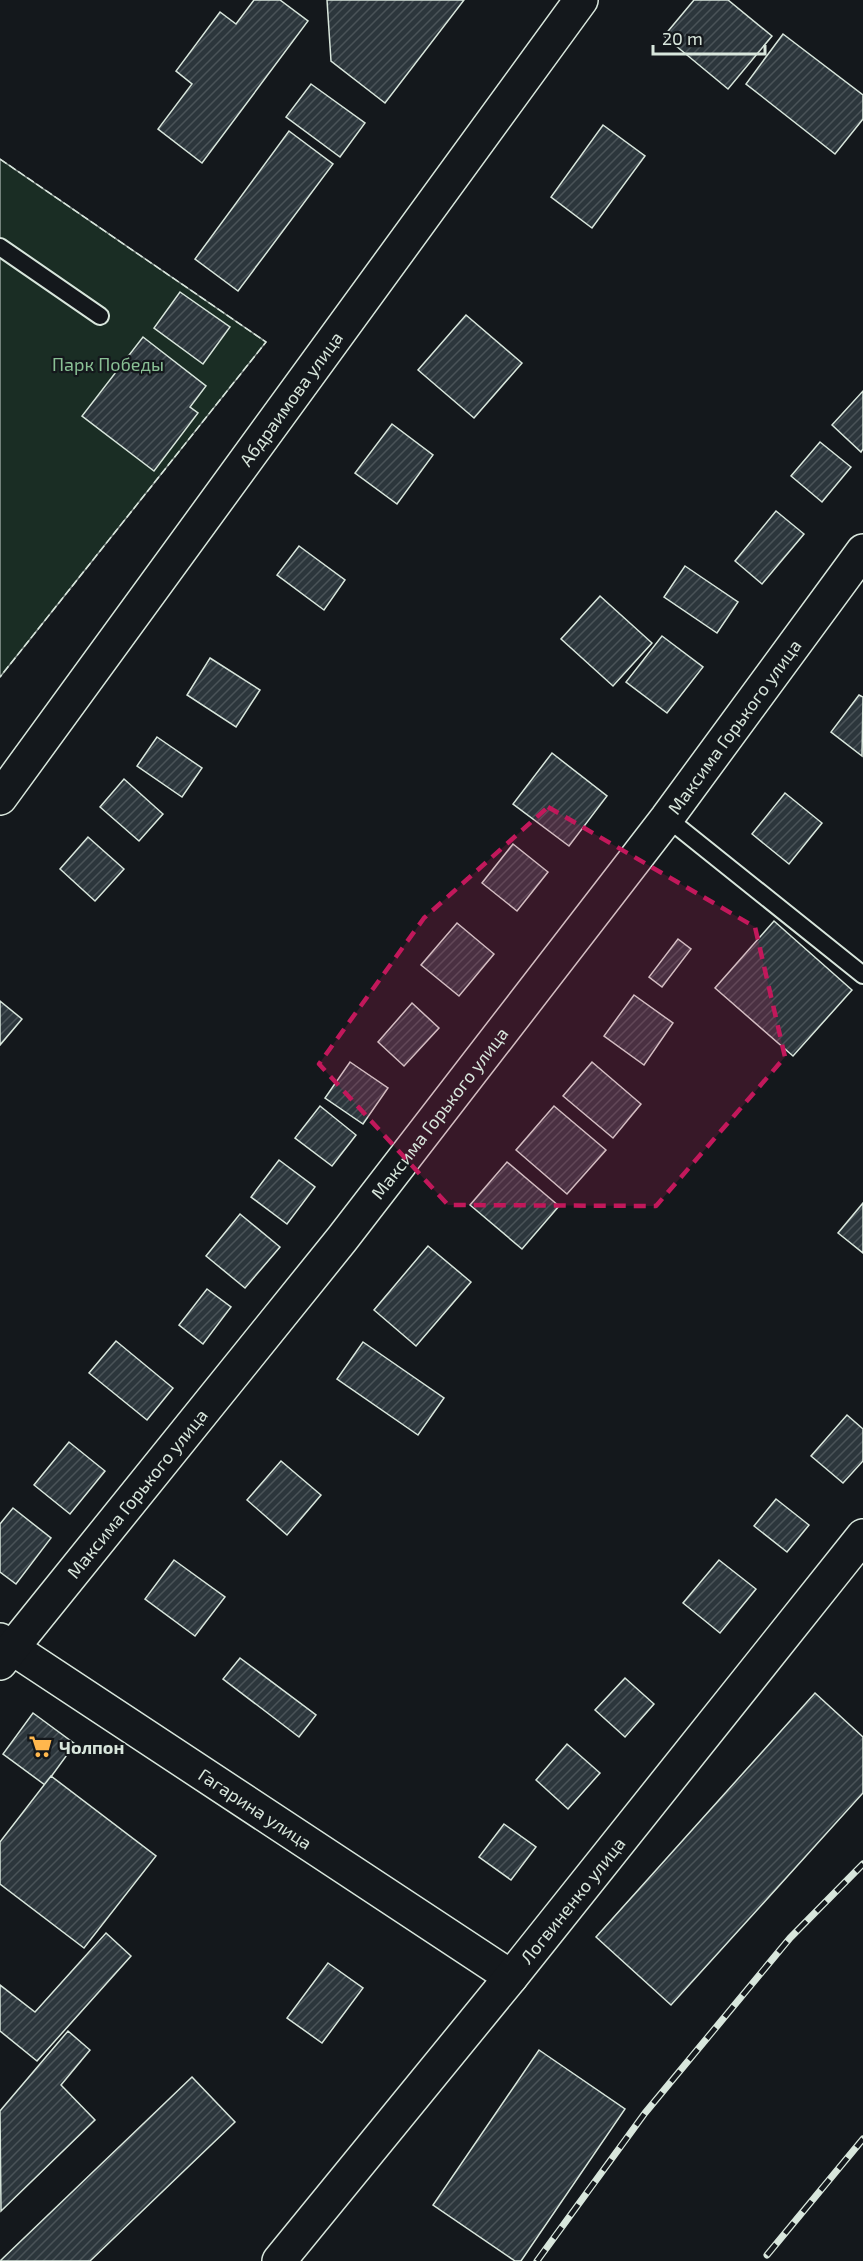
<svg xmlns="http://www.w3.org/2000/svg" width="863" height="2261" viewBox="0 0 863 2261" font-family="'Exo 2',sans-serif">
<style>
.park{fill:#1a2d24;stroke:#939e99;stroke-width:1.5}
.building{fill:url(#building-hatch);stroke:#d8e6dc;stroke-width:1.5}
.lines{fill:none;stroke-linecap:round;stroke-linejoin:round}
.lane-casing{stroke:#d8e6dc;stroke-width:20}
.street-casing{stroke:#d8e6dc;stroke-width:36}
.lane{stroke:#14181c;stroke-width:16}
.street{stroke:#14181c;stroke-width:33}
.rail-casing{stroke:#d8e6dc;stroke-width:7}
.rail{stroke:#14181c;stroke-width:4.5;stroke-dasharray:14;stroke-linecap:butt}
.fence{stroke:#d8e6dc;stroke-width:1.5;stroke-dasharray:8 3;stroke-linecap:butt}
.marked{fill:#c2185b;fill-opacity:0.2;stroke:#c2185b;stroke-width:4.5;stroke-dasharray:12 8;stroke-linejoin:round}
.labels{text-anchor:middle;dominant-baseline:central;stroke-width:4.5;stroke-linejoin:round;paint-order:stroke}
.park-label{font-size:18px;fill:#8ac095;stroke:#14181c}
.street-label{font-size:18px;fill:#d8e6dc;stroke:#14181c}
.poi-label{font-size:18px;font-weight:bold;fill:#d8e6dc;stroke:#14181c;text-anchor:start}
</style>
<defs>
<pattern id="building-hatch" width="6" height="6" patternUnits="userSpaceOnUse" patternTransform="scale(1.5)"><rect width="6" height="6" fill="#2c363c"/><path d="M-1 1l2-2M0 6l6-6M5 7l2-2" fill="none" stroke="#4a5358"/></pattern>
</defs>
<rect width="100%" height="100%" fill="#14181c"/>
<path class="park" d="M0 159 266 342 0 677Z"/>
<g class="building">
<path d="M254 0H280L308 21 202 163 158 129 192 84 176 71 220 12 236 24Z"/>
<path d="M327 0H464L385 103 331 61Z"/>
<path d="M694 0H728L772 36 728 89 664 36Z"/>
<path d="M783 34 863 95V119L835 154 746 84Z"/>
<path d="M311 84 365 123 340 157 286 117Z"/>
<path d="M603 125 645 156 592 228 551 197Z"/>
<path d="M289 131 333 164 238 291 195 259Z"/>
<path d="M180 292 230 327 203 364 154 328Z"/>
<path d="M466 315 522 363 474 418 418 370Z"/>
<path d="M143 337 206 386 190 407 198 413 154 471 82 416Z"/>
<path d="M863 391V449L861 452 832 425Z"/>
<path d="M392 424 433 455 397 504 355 473Z"/>
<path d="M820 442 851 467 822 502 791 476Z"/>
<path d="M776 511 804 534 762 584 735 561Z"/>
<path d="M299 546 345 580 324 610 277 575Z"/>
<path d="M685 566 738 602 717 633 664 597Z"/>
<path d="M600 596 652 643 613 686 561 639Z"/>
<path d="M662 636 703 667 667 713 626 682Z"/>
<path d="M210 658 260 690 236 727 187 695Z"/>
<path d="M859 695 863 697 862 756 831 732Z"/>
<path d="M157 737 202 768 182 797 137 766Z"/>
<path d="M552 753 607 796 569 846 513 804Z"/>
<path d="M124 779 163 814 139 841 100 807Z"/>
<path d="M785 793 822 823 789 864 752 834Z"/>
<path d="M88 837 124 869 95 901 60 869Z"/>
<path d="M513 844 548 872 517 911 482 883Z"/>
<path d="M774 921 852 990 793 1056 715 988Z"/>
<path d="M457 923 494 954 459 996 421 965Z"/>
<path d="M678 939 691 949 662 987 649 977Z"/>
<path d="M634 995 673 1023 644 1065 604 1036Z"/>
<path d="M0 1001 22 1019 0 1045Z"/>
<path d="M412 1003 439 1028 404 1066 378 1042Z"/>
<path d="M350 1062 388 1088 363 1124 325 1098Z"/>
<path d="M592 1062 641 1104 613 1138 563 1096Z"/>
<path d="M320 1106 356 1135 332 1166 295 1138Z"/>
<path d="M554 1106 606 1150 567 1194 516 1150Z"/>
<path d="M279 1160 315 1187 287 1224 251 1197Z"/>
<path d="M507 1162 559 1206 522 1249 470 1205Z"/>
<path d="M863 1203V1253L838 1233Z"/>
<path d="M240 1214 280 1247 245 1288 206 1256Z"/>
<path d="M428 1246 471 1282 416 1346 374 1310Z"/>
<path d="M207 1289 231 1307 203 1344 179 1325Z"/>
<path d="M116 1341 173 1388 147 1420 89 1373Z"/>
<path d="M363 1342 444 1398 418 1435 337 1379Z"/>
<path d="M847 1415 863 1429V1461L843 1483 811 1456Z"/>
<path d="M69 1442 105 1471 70 1514 34 1485Z"/>
<path d="M281 1461 321 1495 287 1535 247 1500Z"/>
<path d="M776 1499 809 1525 787 1552 754 1526Z"/>
<path d="M13 1508 51 1538 16 1584 0 1572V1524Z"/>
<path d="M174 1560 225 1597 195 1636 145 1599Z"/>
<path d="M719 1560 756 1589 720 1633 683 1603Z"/>
<path d="M240 1658 316 1715 299 1737 223 1679Z"/>
<path d="M625 1678 654 1704 625 1737 595 1710Z"/>
<path d="M815 1693 863 1737V1793L671 2005 596 1937Z"/>
<path d="M33 1713 75 1744 45 1785 3 1754Z"/>
<path d="M567 1744 600 1773 568 1809 536 1780Z"/>
<path d="M51 1776 156 1856 84 1948 0 1884V1842Z"/>
<path d="M504 1824 536 1847 511 1880 479 1857Z"/>
<path d="M106 1933 131 1956 37 2061 0 2031V1985L35 2012Z"/>
<path d="M328 1963 363 1988 322 2043 287 2018Z"/>
<path d="M68 2031 90 2050 61 2085 95 2120 1 2211 0 2111Z"/>
<path d="M539 2050 625 2109 521 2261H515L433 2205Z"/>
<path d="M192 2077 235 2122 90 2261H0Z"/>
</g>
<g class="lines">
<defs>
<g id="lane">
<path d="M0 247 100 316"/>
<path d="M667 818 863 975"/>
</g>
<g id="street">
<path id="s1" d="M0 798 581 0"/>
<path id="s2" d="M0 1640 511 1977"/>
<path id="s3" d="M0 1663 342 1239 667 818 863 551"/>
<path id="s4" d="M279 2261 511 1977 863 1536"/>
</g>
</defs>
<use href="#lane" class="lane-casing"/>
<use href="#street" class="street-casing"/>
<use href="#lane" class="lane"/>
<use href="#street" class="street"/>
<defs>
<g id="rail">
<path d="M767 2255 863 2139"/>
<path d="M537 2261 645 2113 790 1938 863 1864"/>
</g>
</defs>
<use href="#rail" class="rail-casing"/>
<use href="#rail" class="rail"/>
<path class="fence" d="M0 159 266 342 0 677"/>
</g>
<path class="marked" d="M548 807 755 927 785 1057 656 1206 448 1205 319 1064 424 918Z"/>
<defs>
<symbol id="supermarket-bare" viewBox="-9 -9 18 18"><path d="M-6-5.5h2.5l.6 2H6L4.5 2H-2.5L-4.4-4H-6ZM-1.5 3.2a1.3 1.3 0 1 0 .1 0ZM3 3.2a1.3 1.3 0 1 0 .1 0Z" fill="#ffb74d" stroke="#14181c" stroke-width="2.5" paint-order="stroke"/></symbol>
</defs>
<g fill-rule="evenodd">
<use href="#supermarket-bare" x="24" y="1730" width="33" height="33"/>
</g>
<g class="labels">
<g class="park-label">
<text x="108" y="364">Парк Победы</text>
</g>
<g class="street-label">
<text stroke="none"><textPath href="#s1" startOffset="494">Абдраимова улица</textPath></text>
<text stroke="none"><textPath href="#s3" startOffset="1190">Максима Горького улица</textPath></text>
<text stroke="none"><textPath href="#s3" startOffset="704">Максима Горького улица</textPath></text>
<text stroke="none"><textPath href="#s3" startOffset="218">Максима Горького улица</textPath></text>
<text stroke="none"><textPath href="#s2" startOffset="306">Гагарина улица</textPath></text>
<text stroke="none"><textPath href="#s4" startOffset="465">Логвиненко улица</textPath></text>
</g>
<g class="poi-label">
<text x="59" y="1747">Чолпон</text>
</g>
</g>
<path d="M653 45v9h112v-9" fill="none" stroke="#d8e6dc" stroke-width="3"/>
<text x="662" y="45" font-size="18" fill="#d8e6dc" stroke="#14181c" stroke-width="4.5" paint-order="stroke">20 m</text>
</svg>
